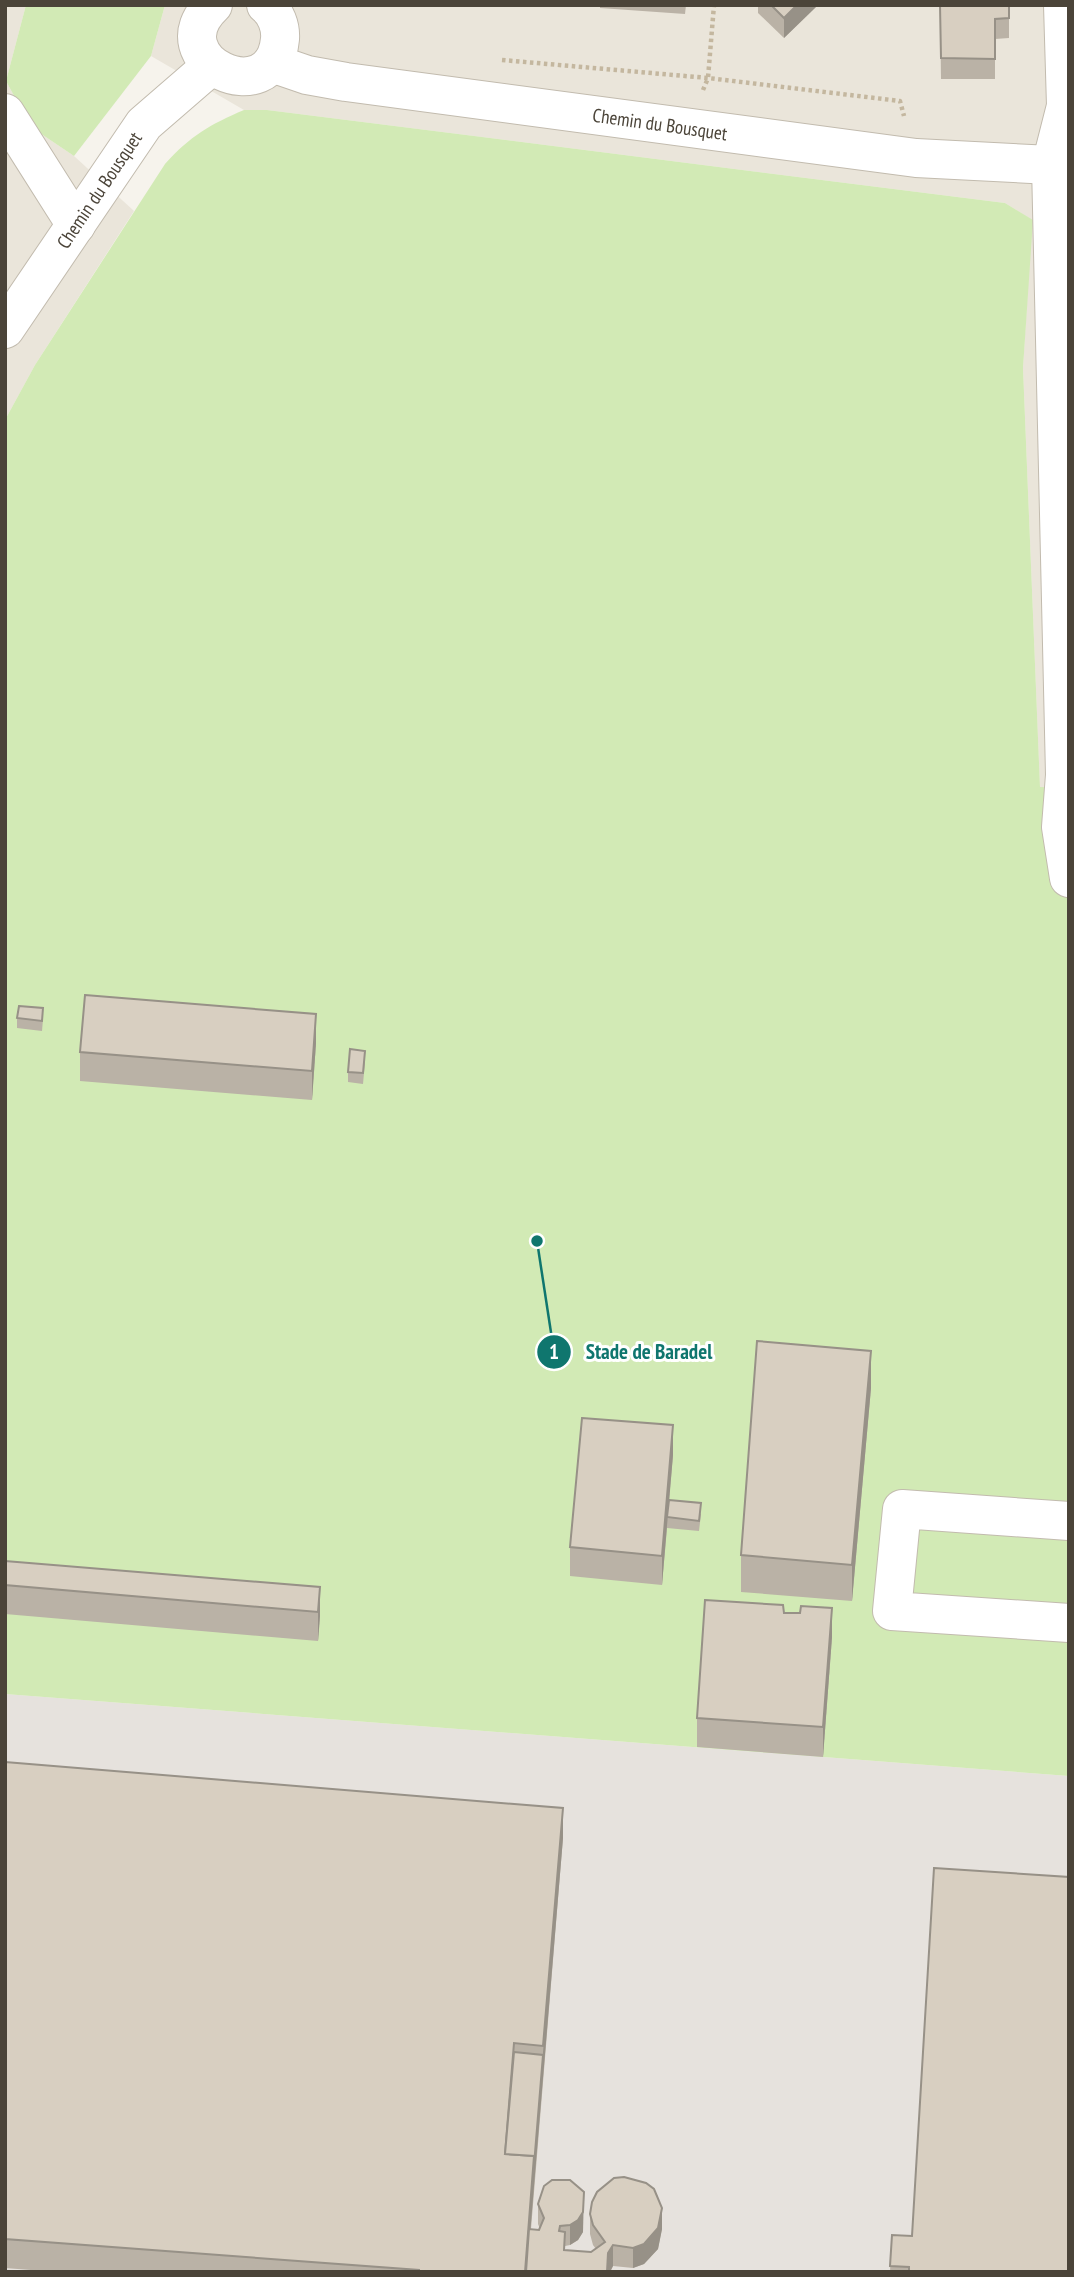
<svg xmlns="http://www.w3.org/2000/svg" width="1074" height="2277" viewBox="0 0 1074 2277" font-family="'PT Sans Narrow',sans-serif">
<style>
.residential{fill:#eae5da}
.industrial{fill:#e6e2dd}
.green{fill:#d2eab5}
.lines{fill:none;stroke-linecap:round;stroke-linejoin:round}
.minor-casing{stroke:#c2bbae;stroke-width:40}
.path{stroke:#c4b79f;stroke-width:4.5;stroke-dasharray:3.5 3.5;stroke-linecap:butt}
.minor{stroke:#fff;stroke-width:38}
.wall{fill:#bab2a6}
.shaded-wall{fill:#979187}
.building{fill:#d8cfc1;stroke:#979187;stroke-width:2}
.labels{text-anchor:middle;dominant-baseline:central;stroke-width:6;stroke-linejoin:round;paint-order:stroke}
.street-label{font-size:19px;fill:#4b4439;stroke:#fff}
.leader{fill:none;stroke:#0f766e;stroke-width:2.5}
.callout-dot{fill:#0f766e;stroke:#fff;stroke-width:2.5}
.mark-label{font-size:21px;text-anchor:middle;font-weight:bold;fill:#fff}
.callout-label{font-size:21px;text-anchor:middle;font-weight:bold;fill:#0f766e;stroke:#fff;stroke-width:6;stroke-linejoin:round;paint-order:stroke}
</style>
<rect width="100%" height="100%" fill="#f6f3ec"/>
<g class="residential">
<path d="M5 5H26L6 81 31 127 74 156 134 211 35 365 5 420Z"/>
<path d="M165 5H1069L1067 787 1040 788 1023 368 1032 220 1005 203 267 110H244L151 56Z"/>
</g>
<path class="industrial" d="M5 1694 1069 1776V2272H5Z"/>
<g class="green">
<path d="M26 5H165L151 56 74 156 31 127 6 81Z"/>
<path d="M244 110H267L1005 203 1033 220 1023 368 1040 787 1069 788V1776L5 1694V420L35 365 165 164C190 136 211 124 244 110Z"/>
</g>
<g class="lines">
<defs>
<g id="minor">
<path d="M213 5C155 60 273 115 280 39 281 27 276 13 266 5"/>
<path d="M1063 5 1066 106 1051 165 1065 775 1061 827 1069 878"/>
<path d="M272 63 307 75 346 82 916 158 1051 165 1069 161"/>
<path d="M5 113 76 225"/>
<path d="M5 329 144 124 211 66"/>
<path d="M1069 1521 902 1509 892 1611 1069 1623"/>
</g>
</defs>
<use href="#minor" class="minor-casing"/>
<g class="path">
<path d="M502 60 708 78 900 101 904 116"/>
<path d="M703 90 708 78 714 5"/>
</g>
<use href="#minor" class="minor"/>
</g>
<g class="wall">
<path d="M600 5H686L685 14 600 8Z"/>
<path d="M758 5H818L784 38 758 13Z"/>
<path d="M940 5H1009V38L995 39V79H941Z"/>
<path d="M17 1018 43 1019 42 1031 17 1028Z"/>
<path d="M316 1043 312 1100 80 1081V1052Z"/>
<path d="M365 1062 363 1084 348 1082V1072Z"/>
<path d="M871 1388 852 1601 741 1592V1555Z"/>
<path d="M673 1455 669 1500 701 1514 699 1531 667 1528 662 1585 570 1576V1547Z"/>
<path d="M5 1561 320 1587V1616L318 1641 5 1614Z"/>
<path d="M784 1613 832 1637 823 1757 697 1747V1718Z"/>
<path d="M5 1762 563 1838 531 2229 539 2230 540 2229 538 2224V2204L583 2232 578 2240 570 2245 565 2246V2250L591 2252 596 2249 593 2245 590 2234V2214L662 2229 658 2249 644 2264 633 2268 613 2266 610 2272H56L5 2268Z"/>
<path d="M892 2235 1069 2272H890Z"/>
</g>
<g class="shaded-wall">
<path d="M797 5H818L784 38V18Z"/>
<path d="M316 1014V1043L312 1100V1071Z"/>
<path d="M871 1351V1388L852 1601V1565Z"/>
<path d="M673 1425V1455L662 1585V1556Z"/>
<path d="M320 1587V1616L318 1641V1612Z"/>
<path d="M832 1608V1637L823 1757V1727Z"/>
<path d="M563 1808V1838L534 2186 527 2272H525Z"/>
<path d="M584 2192 583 2232 578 2240 570 2245V2225Z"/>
<path d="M662 2208V2229L658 2249 644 2264 633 2268V2248Z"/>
<path d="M613 2245V2266L610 2272H607L608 2253Z"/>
</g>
<g class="building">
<path d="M771 5H797L784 18Z"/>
<path d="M940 5H1009V18L995 19V59L941 58Z"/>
<path d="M85 995 316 1014 312 1071 80 1052Z"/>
<path d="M19 1006 43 1008 42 1021 17 1018Z"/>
<path d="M350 1049 365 1051 363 1073 348 1072Z"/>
<path d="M757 1341 871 1351 852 1565 741 1555Z"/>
<path d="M582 1418 673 1425 662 1556 570 1547Z"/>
<path d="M669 1500 701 1503 699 1521 667 1517Z"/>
<path d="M5 1561 320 1587 318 1612 5 1585Z"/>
<path d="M705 1600 783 1605 784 1613H800L801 1606 832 1608 823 1727 697 1718Z"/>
<path d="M5 1762 563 1808 543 2046 514 2043 505 2154 534 2156 525 2272H419V2270L5 2239Z"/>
<path d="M934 1868 1069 1877V2272H909V2267L890 2266 892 2235 912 2236Z"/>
<path d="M514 2052 543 2055 534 2165V2156L505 2154Z"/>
<path d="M624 2177 646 2183 654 2189 662 2208 658 2228 644 2244 633 2248 613 2245 608 2253 607 2272H526L529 2229 539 2230 544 2218 538 2204 544 2186 552 2180H570L584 2192 583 2212 578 2220 570 2225 560 2226 559 2231 565 2232 564 2250 591 2252 605 2242 593 2225 590 2214 592 2202 597 2192 614 2178Z"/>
</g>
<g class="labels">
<g class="street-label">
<text transform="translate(660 124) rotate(8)">Chemin du Bousquet</text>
<text transform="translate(99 190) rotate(-56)">Chemin du Bousquet</text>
</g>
</g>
<path class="leader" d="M537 1241L554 1352"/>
<g class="callout-dot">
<circle cx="537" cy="1241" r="7"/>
<circle cx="554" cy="1352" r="18"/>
</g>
<g class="mark-label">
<text x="554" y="1359">1</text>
</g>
<g class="callout-label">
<text x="649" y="1359">Stade de Baradel</text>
</g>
<rect width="1074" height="2277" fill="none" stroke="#4b4439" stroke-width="14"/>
</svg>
